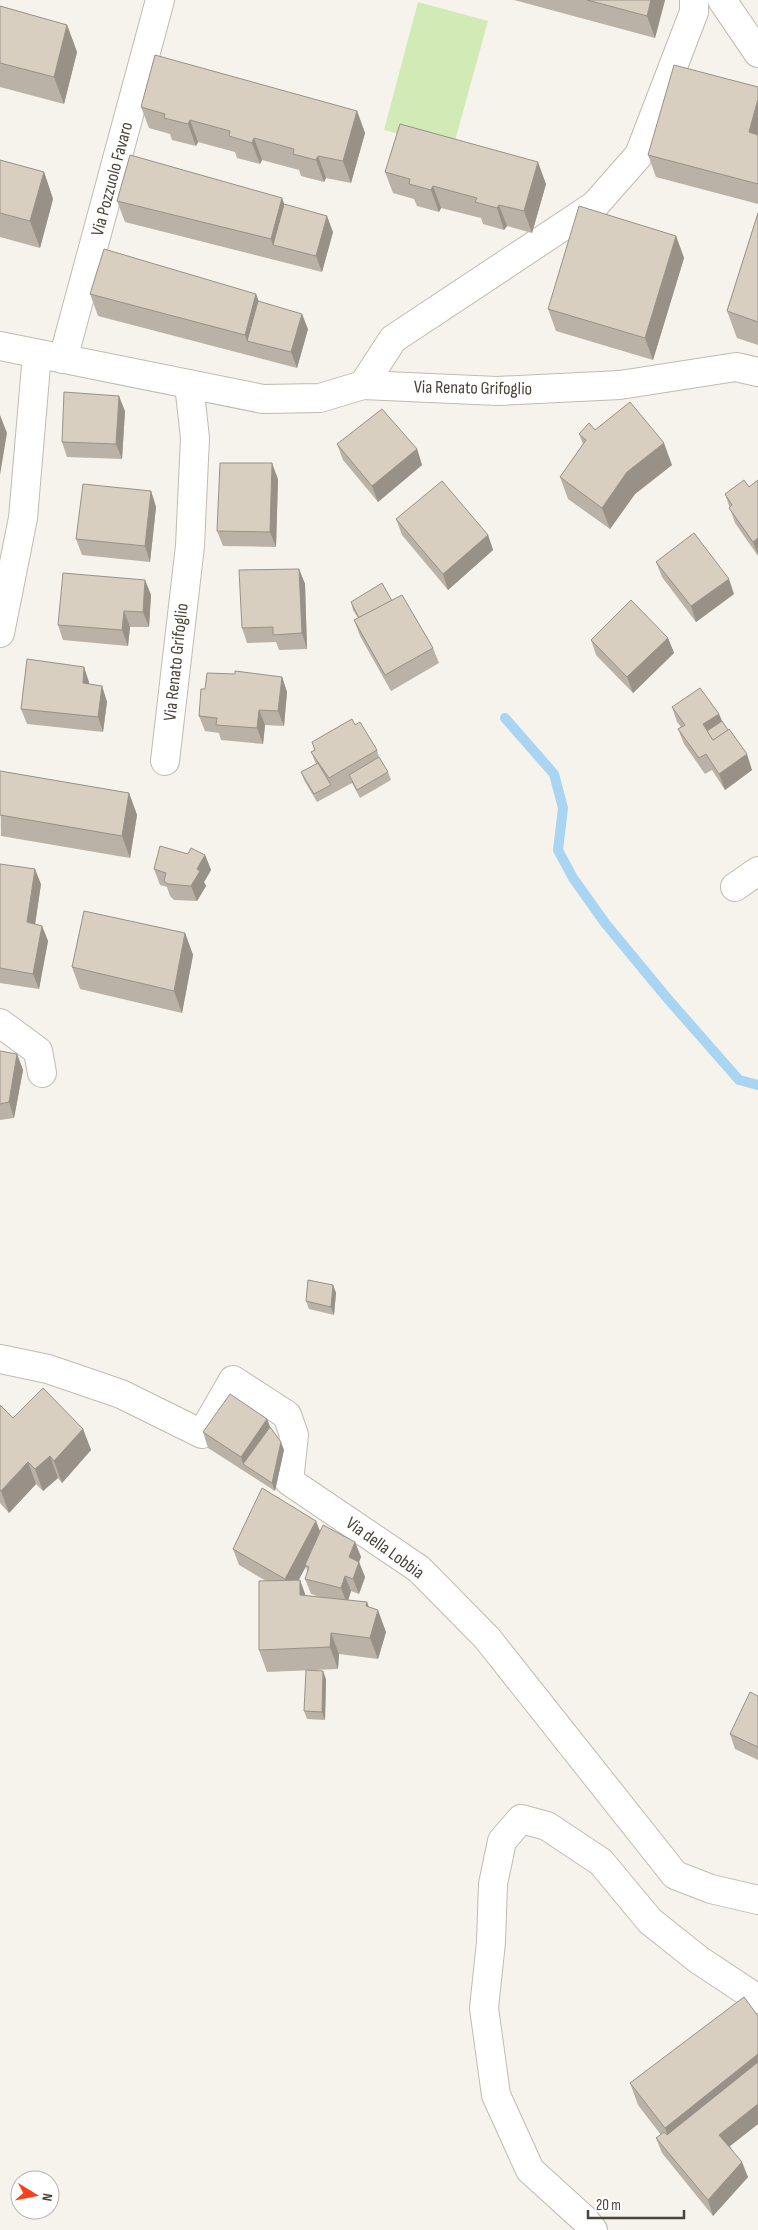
<svg xmlns="http://www.w3.org/2000/svg" width="758" height="2230" viewBox="0 0 758 2230" font-family="'Sofia Sans Condensed',sans-serif">
<style>
.park{fill:#d2eab5}
.lines{fill:none;stroke-linecap:round;stroke-linejoin:round}
.stream{stroke:#a9d4f2;stroke-width:10}
.street-casing{stroke:#c2bbae;stroke-width:30}
.street{stroke:#fff;stroke-width:28}
.wall{fill:#bab2a6;fill-rule:evenodd}
.shaded-wall{fill:#979187}
.building{fill:#d8cfc1;stroke:#979187}
.labels{text-anchor:middle;dominant-baseline:central;stroke-width:5;stroke-linejoin:round;paint-order:stroke}
.street-label{font-size:18px;fill:#4b4439;stroke:#fff}
</style>
<rect width="100%" height="100%" fill="#f6f3ec"/>
<path class="park" d="M418 2 488 21 453 148 384 130Z"/>
<g class="lines">
<path class="stream" d="M505 718 554 774 563 808 558 850 573 878 605 923 667 998 739 1080 758 1085"/>
<defs>
<g id="street">
<path d="M722 0 758 53"/>
<path d="M0 346 263 399 320 398 363 385 497 391 620 385 736 367 758 372"/>
<path d="M63 359 160 0"/>
<path d="M363 385 393 339 595 205 639 155 694 12V0"/>
<path d="M0 633 23 518 37 354"/>
<path d="M165 761 190 546 195 438 189 384"/>
<path d="M735 887 758 871"/>
<path d="M0 1023 38 1051 42 1073"/>
<path d="M0 1359 48 1369 121 1394 202 1434 233 1380 287 1415 294 1435 289 1481 419 1569 487 1638 675 1875 711 1889 758 1900"/>
<path d="M593 2230 584 2219 530 2170 496 2095 484 2008 491 1942 493 1884 502 1841 521 1819 547 1826 601 1862 650 1921 699 1960 758 1999"/>
</g>
</defs>
<use href="#street" class="street-casing"/>
<use href="#street" class="street"/>
</g>
<g class="wall">
<path d="M514 0H665L655 38Z"/>
<path d="M0 6 67 25 77 52 64 104 0 87Z"/>
<path d="M758 87V204L656 177 648 155Z"/>
<path d="M141 107 357 111 365 133 351 183 326 178 324 182 301 176 299 170 262 160 260 164 237 158 235 152 198 142 196 146 172 140 170 134 149 128Z"/>
<path d="M0 160 44 172 53 199 40 248 0 237Z"/>
<path d="M385 172 546 184 532 233 507 226 504 230 483 224 481 218 441 208 439 212 417 206 414 199 393 193Z"/>
<path d="M282 198 284 204 333 232 322 272 125 222 117 201Z"/>
<path d="M758 213V345L737 338 727 311Z"/>
<path d="M676 236 684 258 653 360 556 331 548 309Z"/>
<path d="M90 294H256L258 301 308 329 297 368 98 316Z"/>
<path d="M125 411 122 459 67 457 62 442Z"/>
<path d="M595 430 672 465 635 494 610 529 568 499 560 477 583 444 579 434Z"/>
<path d="M337 444 417 449 422 465 378 502 343 460Z"/>
<path d="M278 479 276 547 223 546 217 531Z"/>
<path d="M758 480V556L735 523 725 494 749 487Z"/>
<path d="M151 491 156 507 150 562 82 555 76 539Z"/>
<path d="M396 519 488 535 493 550 448 590 402 535Z"/>
<path d="M656 562 734 594 696 622 662 577Z"/>
<path d="M299 569 305 584 307 649 279 650 276 642 247 643 242 628Z"/>
<path d="M145 580 151 595 149 627H130L128 646 63 640 58 625Z"/>
<path d="M392 601 433 648 439 663 391 691 360 636 354 620 358 618 353 610 351 602Z"/>
<path d="M668 638 674 653 633 693 596 655 591 640Z"/>
<path d="M84 667 89 684 102 686 107 702 103 732 27 724 21 709Z"/>
<path d="M282 677 287 692 284 726 265 725 263 744 221 740 219 733 205 731 199 716 205 689Z"/>
<path d="M672 707 719 714 722 721 752 770 725 790 712 770 705 774 684 744 678 729 681 727 677 722Z"/>
<path d="M355 725 377 750 379 757 388 772 391 780 360 798 352 783 317 802 304 780 301 772 316 764 311 752Z"/>
<path d="M0 771 129 793 137 815 130 858 1 836Z"/>
<path d="M188 854 205 855 211 870 204 882 206 886 197 901 174 900 170 896 167 887 160 885 154 869Z"/>
<path d="M0 864 41 884 35 924 42 926 48 941 39 989 0 983Z"/>
<path d="M185 933 193 955 182 1013 80 989 72 967Z"/>
<path d="M0 1051 17 1054 23 1070 14 1118 0 1120Z"/>
<path d="M333 1285 336 1293 334 1315 309 1309 306 1301Z"/>
<path d="M0 1405 13 1418 83 1429 91 1450 62 1483 58 1478 43 1491 36 1484 9 1513 0 1503Z"/>
<path d="M267 1419 270 1427 284 1450 275 1491 208 1448 203 1432Z"/>
<path d="M320 1532 355 1542 361 1557 359 1562 365 1577 359 1594 351 1591 348 1600 367 1602 369 1607 386 1632 378 1659 339 1654 338 1669 267 1672 259 1650 266 1581 239 1565 233 1549ZM306 1567 308 1572 305 1579 311 1594 320 1597 305 1595 300 1580H298Z"/>
<path d="M326 1679 325 1720 307 1719 304 1711Z"/>
<path d="M758 1696V1760L735 1749 730 1734Z"/>
<path d="M758 2016V2124L730 2146 748 2177 713 2216 662 2153 656 2138 661 2135 638 2105 630 2083Z"/>
</g>
<g class="shaded-wall">
<path d="M651 0H665L655 38 647 16Z"/>
<path d="M67 25 77 52 64 104 54 77Z"/>
<path d="M758 99V150L749 132Z"/>
<path d="M357 111 365 133 351 183 343 161Z"/>
<path d="M190 120 198 142 196 146 188 124Z"/>
<path d="M254 138 262 160 260 164 252 143Z"/>
<path d="M318 156 326 178 324 182 316 160Z"/>
<path d="M538 162 546 184 532 233 524 211Z"/>
<path d="M44 172 53 199 40 248 30 221Z"/>
<path d="M433 186 441 208 439 212 431 190Z"/>
<path d="M282 198 290 220 273 245 271 239Z"/>
<path d="M499 205 507 226 504 230 497 208Z"/>
<path d="M327 216 333 232 322 272 316 256Z"/>
<path d="M676 236 684 258 653 360 645 338Z"/>
<path d="M256 294 264 316 247 341 245 335Z"/>
<path d="M302 314 308 329 297 368 291 352Z"/>
<path d="M119 396 125 411 122 459 116 444Z"/>
<path d="M0 415 7 433 0 475Z"/>
<path d="M664 443 672 465 635 494 610 529 602 508 627 472Z"/>
<path d="M417 449 422 465 378 502 372 486Z"/>
<path d="M272 463 278 479 276 547 270 532Z"/>
<path d="M151 491 156 507 150 562 145 546Z"/>
<path d="M488 535 493 550 448 590 443 574Z"/>
<path d="M758 538V555L753 542Z"/>
<path d="M299 569 305 584 307 649 302 633Z"/>
<path d="M729 579 734 594 696 622 691 606Z"/>
<path d="M145 580 151 595 149 627 143 612Z"/>
<path d="M124 611 130 627 128 646 122 630Z"/>
<path d="M668 638 674 653 633 693 627 677Z"/>
<path d="M84 667 89 682V698L83 683Z"/>
<path d="M282 677 287 692 284 726 278 711Z"/>
<path d="M102 686 107 702 103 732 98 717Z"/>
<path d="M259 710 265 725 263 744 257 728Z"/>
<path d="M719 714 725 729 710 739 703 724Z"/>
<path d="M747 754 752 770 725 790 719 774Z"/>
<path d="M129 793 137 815 130 858 122 836Z"/>
<path d="M205 855 211 870 204 882 206 886 197 901 191 886 197 869Z"/>
<path d="M35 869 41 884 33 938 27 922Z"/>
<path d="M42 926 48 941 39 989 33 974Z"/>
<path d="M185 933 193 955 182 1013 174 991Z"/>
<path d="M17 1054 23 1070 14 1118 9 1102Z"/>
<path d="M333 1285 336 1293 334 1315 331 1307Z"/>
<path d="M267 1419 273 1435 243 1464 241 1457Z"/>
<path d="M83 1429 91 1450 62 1483 54 1461Z"/>
<path d="M281 1442 284 1450 275 1491 272 1483Z"/>
<path d="M50 1456 58 1478 43 1491 35 1469Z"/>
<path d="M28 1462 36 1484 9 1513 1 1491Z"/>
<path d="M316 1521 322 1536 305 1565 306 1566 291 1595 285 1579Z"/>
<path d="M355 1542 361 1557 359 1562 365 1577 359 1594 353 1579 349 1557Z"/>
<path d="M345 1576 351 1591 347 1604 341 1588Z"/>
<path d="M300 1580 308 1602 300 1595Z"/>
<path d="M367 1602 374 1623 378 1610 386 1632 378 1659 370 1638 366 1606Z"/>
<path d="M331 1633 339 1654 338 1669 330 1647Z"/>
<path d="M323 1671 326 1679 325 1720 322 1712Z"/>
<path d="M758 2054V2082L673 2150 665 2128Z"/>
<path d="M758 2104V2124L725 2150 719 2135Z"/>
<path d="M742 2162 748 2177 713 2216 708 2200Z"/>
</g>
<g class="building">
<path d="M587 0H651L647 16Z"/>
<path d="M0 6 67 25 54 77 0 63Z"/>
<path d="M155 55 357 111 343 161 318 156 316 160 293 154 294 149 254 138 252 143 229 136 230 131 190 120 188 124 164 118 165 114 141 107Z"/>
<path d="M674 65 758 87V99L749 132 758 135V184L648 155Z"/>
<path d="M400 124 538 162 524 211 499 205 497 208 475 202 477 198 433 186 431 190 409 184 410 179 385 172Z"/>
<path d="M130 155 282 198 271 239 117 201Z"/>
<path d="M0 160 44 172 30 221 0 213Z"/>
<path d="M284 204 327 216 316 256 273 245Z"/>
<path d="M579 206 676 236 645 338 548 309Z"/>
<path d="M758 213V322L727 311Z"/>
<path d="M104 249 256 294 245 335 90 294Z"/>
<path d="M258 301 302 314 291 352 247 341Z"/>
<path d="M64 392 119 396 116 444 62 442Z"/>
<path d="M630 402 664 443 627 472 602 508 560 477 586 440 579 434 589 423 595 430Z"/>
<path d="M382 409 417 449 372 486 337 444Z"/>
<path d="M220 463H272L270 532 217 531Z"/>
<path d="M744 480 749 487 758 480V538L753 542 729 508 732 505 725 494Z"/>
<path d="M442 481 488 535 443 574 396 519Z"/>
<path d="M83 484 151 491 145 546 76 539Z"/>
<path d="M694 533 729 579 691 606 656 562Z"/>
<path d="M299 569 302 633 273 635V627L242 628 239 570Z"/>
<path d="M63 573 145 580 143 612 124 611 122 630 58 625Z"/>
<path d="M382 583 392 601 359 618 351 602Z"/>
<path d="M402 595 433 648 385 675 354 620Z"/>
<path d="M631 600 668 638 627 677 591 640Z"/>
<path d="M27 659 84 667 83 683 102 686 98 717 21 709Z"/>
<path d="M235 671 282 677 278 711 259 710 257 728 216 725 217 718 199 716 201 689H205L207 673 235 674Z"/>
<path d="M700 688 719 714 703 724 713 740 729 729 747 754 719 774 706 754 699 758 678 729 685 725 672 707Z"/>
<path d="M352 719 355 725 360 722 377 750 329 778 311 752 315 750 312 742Z"/>
<path d="M722 721 728 730 713 740 707 731Z"/>
<path d="M379 757 388 772 357 790 349 775Z"/>
<path d="M318 763 331 785 314 794 301 772Z"/>
<path d="M0 771 129 793 122 836 0 815Z"/>
<path d="M160 846 188 854 191 848 205 855 197 869 200 871 191 886 168 884 164 881 166 873 154 869Z"/>
<path d="M0 864 35 869 27 922 42 926 33 974 0 968Z"/>
<path d="M84 911 185 933 174 991 72 967Z"/>
<path d="M0 1051 17 1054 9 1102 0 1104Z"/>
<path d="M308 1280 333 1285 331 1307 306 1301Z"/>
<path d="M43 1388 83 1429 54 1461 50 1456 35 1469 28 1462 1 1491 0 1490V1405L13 1418Z"/>
<path d="M230 1394 267 1419 241 1457 203 1432Z"/>
<path d="M270 1427 281 1442 272 1483 243 1464Z"/>
<path d="M262 1488 316 1521 285 1579 233 1549Z"/>
<path d="M323 1525 355 1542 349 1557 359 1562 353 1579 345 1576 341 1588 305 1579 309 1567 305 1565Z"/>
<path d="M300 1580V1595L367 1602 366 1606 378 1610 370 1638 331 1633 330 1647 259 1650V1581Z"/>
<path d="M306 1670 323 1671 322 1712 304 1711Z"/>
<path d="M750 1692 758 1696V1747L730 1734Z"/>
<path d="M744 1997 758 2016V2054L665 2128 630 2083Z"/>
<path d="M758 2062V2104L719 2135 742 2162 708 2200 656 2138 664 2132 667 2135Z"/>
</g>
<g class="labels">
<g class="street-label">
<text transform="translate(112 179) rotate(-75)">Via Pozzuolo Favaro</text>
<text transform="translate(473 388) rotate(1)">Via Renato Grifoglio</text>
<text transform="translate(176 662) rotate(-84)">Via Renato Grifoglio</text>
<text transform="translate(385 1548) rotate(36)">Via della Lobbia</text>
</g>
</g>
<g transform="translate(35 2195) rotate(100)"><circle r="24" fill="#ffffff" stroke="#b7b4b0"/>
<path d="M0-4L9 19L0 12L-9 19Z" fill="#fc3f1d"/>
<text y="-8" font-size="14" font-weight="bold" text-anchor="middle" fill="#4b4439">N</text>
</g>
<path d="M588 2210v8h96v-8" fill="none" stroke="#4b4439" stroke-width="2.5"/>
<text x="596" y="2210" font-size="15" fill="#4b4439" stroke="#ffffff" stroke-width="4" paint-order="stroke">20 m</text>
</svg>
